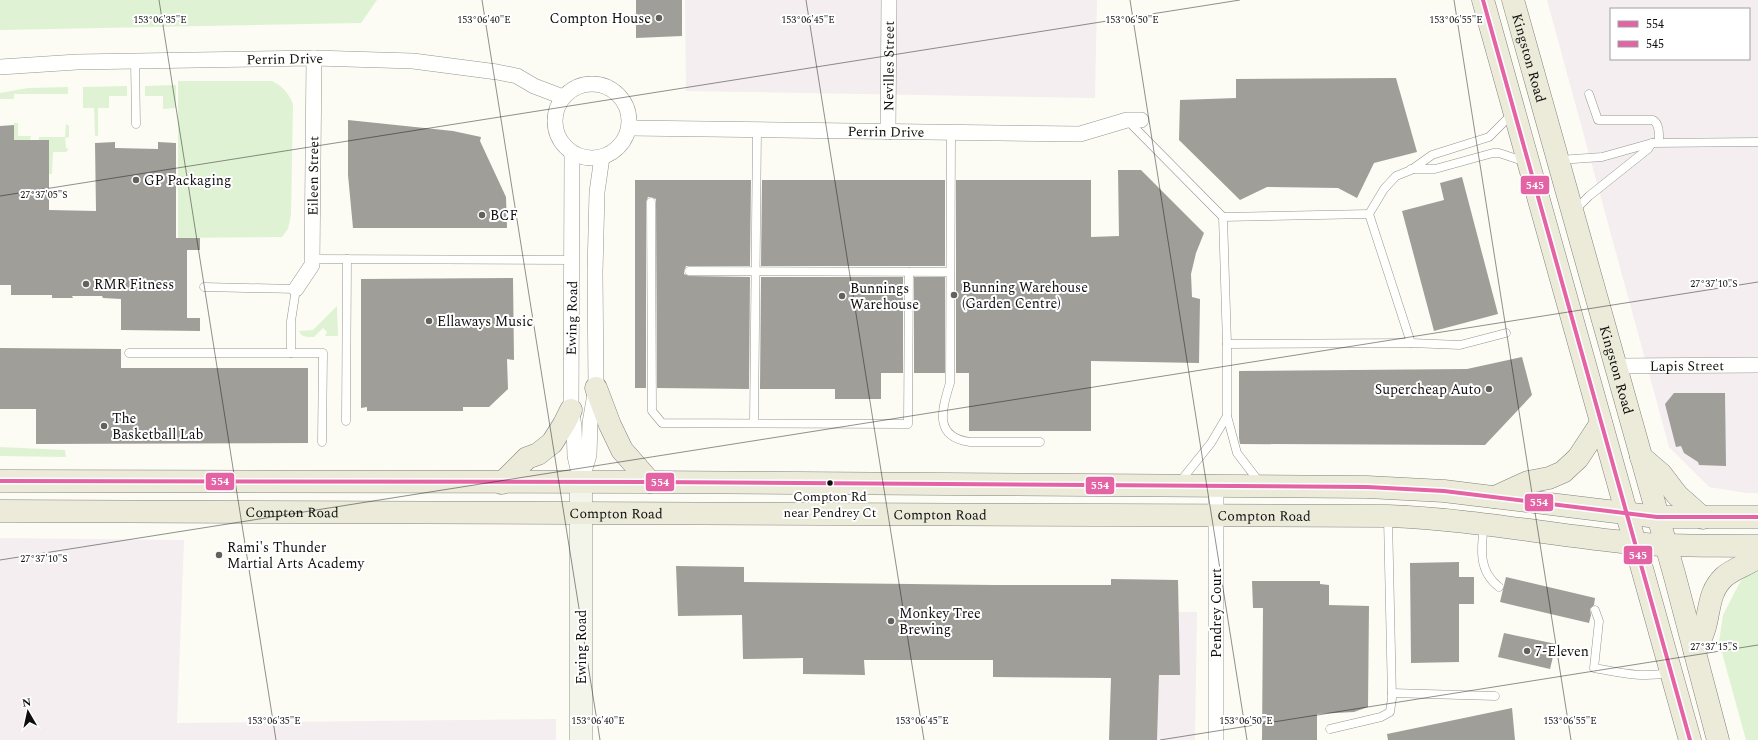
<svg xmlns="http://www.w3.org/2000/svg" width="1758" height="740" font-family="Spectral,serif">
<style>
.industrial{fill:#f4eef0;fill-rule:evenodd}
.green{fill:#e0f2d4}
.building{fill:#9f9e99}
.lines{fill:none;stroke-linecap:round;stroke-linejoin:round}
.service-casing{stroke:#959592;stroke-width:9}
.minor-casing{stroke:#959592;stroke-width:16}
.secondary-casing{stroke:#8c8c88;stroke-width:23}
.primary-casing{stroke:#82827f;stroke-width:23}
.service{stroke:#fffffd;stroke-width:8}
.minor{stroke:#fffffd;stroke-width:15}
.secondary{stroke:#f4f5ea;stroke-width:22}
.primary{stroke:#ecebda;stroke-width:22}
.bus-1-casing{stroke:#fff;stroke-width:7}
.bus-2-casing{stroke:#fff;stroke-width:7}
.bus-1{stroke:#e463a4;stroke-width:4}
.bus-2{stroke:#e463a4;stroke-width:4}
.ticks{fill:none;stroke:#0e0e0e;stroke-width:1;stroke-opacity:0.45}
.poi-dot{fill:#61615e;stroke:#fff;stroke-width:1.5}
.bus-dot{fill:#0e0e0e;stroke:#fff;stroke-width:1.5}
.labels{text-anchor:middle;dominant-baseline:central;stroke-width:4;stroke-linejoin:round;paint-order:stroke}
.bus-label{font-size:13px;fill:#0e0e0e;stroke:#fff}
.poi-label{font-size:14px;fill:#0e0e0e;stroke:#fff;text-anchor:start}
.street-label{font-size:14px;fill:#0e0e0e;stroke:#fff}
.ticks-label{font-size:10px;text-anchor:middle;fill:#0e0e0e;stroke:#fff;stroke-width:4;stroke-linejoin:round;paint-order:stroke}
.line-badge{stroke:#fff;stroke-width:1.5}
.badge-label{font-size:11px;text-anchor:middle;font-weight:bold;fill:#fff}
</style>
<rect width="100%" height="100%" fill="#fcfcf4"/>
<g class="industrial">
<path d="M685,0H1097L1095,98L686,91Z"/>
<path d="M1547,0H1758V493H1746L1709,487L1669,447ZM1611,9H1749V59H1611Z"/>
<path d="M0,538L184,540L177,723L556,719V740H0Z"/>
<path d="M1197,612L1195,740H1117V613Z"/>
</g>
<g class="green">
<path d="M0,0H377L361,23L0,30Z"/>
<path d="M178,81H272C284,87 288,93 293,104L291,215L288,229L282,237L178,238Z"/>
<path d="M176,85V108L163,109V96H145V86Z"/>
<path d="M127,86V96H109V108H98V136H95L94,108H83V87Z"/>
<path d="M68,87V94H14V99H0V93L28,88Z"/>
<path d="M14,123H18V136H31L30,140H14Z"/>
<path d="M66,124L69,126V137L65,138L66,148L69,149L66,152H53L52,174H49V140H39V137H65Z"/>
<path d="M337,306L338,336H325L327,332L323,328L314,337C308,337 302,338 299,331L313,330Z"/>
<path d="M0,447L65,450L66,457L0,456Z"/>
<path d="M1758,568V740H1746L1719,642L1723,615L1740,582L1751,571Z"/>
</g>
<g class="building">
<path d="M636,0H682V36L636,38Z"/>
<path d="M1396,78L1417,152L1374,163L1357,198L1338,188L1267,187L1240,200L1179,140L1180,100L1236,98V79Z"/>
<path d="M348,120L453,131L481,137L480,141L506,197L507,228H353L348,175Z"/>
<path d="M14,125V140H49V210L96,211L95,143L115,142V148L158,149V142L176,143V238H200V250H187V318H200V331L121,330V299L103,298L102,296H72L73,298H52V295H11V285H0V126Z"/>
<path d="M1118,170H1141L1204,233L1196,253L1191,274L1192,297L1200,299L1199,363L1091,361V431H969V373H956V180H1091V237L1119,236Z"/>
<path d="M1462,177L1498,314L1434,331L1402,211L1444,200L1440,183Z"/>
<path d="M635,180H751L750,266H686L684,271V274L689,276L750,277L749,389L657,388L656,202V199L651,197H648L646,202V388H635Z"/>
<path d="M762,180H945V266H761Z"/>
<path d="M761,277H903V373H881V399H835V389H760Z"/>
<rect x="914" y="277" width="31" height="96"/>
<path d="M513,278L514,360L507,359L508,389L489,407H463V411H367V407L361,408V279Z"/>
<path d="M0,348L121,349V368H308V443L36,444V409H0Z"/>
<path d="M1522,357L1532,395L1485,445L1240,444L1239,438V371L1467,369Z"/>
<path d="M1674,393H1725L1726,466L1699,465L1698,462L1684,453L1681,446L1676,447L1665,404Z"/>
<path d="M1459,562V577H1474V604H1459V662L1411,663L1410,563Z"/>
<path d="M676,566L744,567V582L994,585H1111V579L1178,580L1180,675H1159L1157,740H1109L1111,678L993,677V660H864L865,675L803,674V658L743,659L742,615L678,616Z"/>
<path d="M1506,577L1595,598L1594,605L1590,609L1591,615L1589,623L1500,602Z"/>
<path d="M1252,581H1320V584L1329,585V605L1369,606L1368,707L1354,712L1317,714V740H1262L1263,608H1253Z"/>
<path d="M1504,633L1556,644L1550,669L1498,657Z"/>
<path d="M1512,708L1515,740H1388L1387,734Z"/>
</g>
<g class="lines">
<g class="service-casing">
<g id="service">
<path d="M135,61L136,124"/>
<path d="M1589,94L1598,120H1653C1660,124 1659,135 1659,142"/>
<path d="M1127,120L1223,217"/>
<path d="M951,133L950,383C942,409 933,437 970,442H1040"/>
<path d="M1559,160L1602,157L1652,143L1758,142"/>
<path d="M1411,169H1435L1493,153H1499L1526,162"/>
<path d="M651,202L652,411L662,423L908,424L909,272"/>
<path d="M1575,210L1589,196L1648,149L1652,143"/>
<path d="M312,259L573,260"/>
<path d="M689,271L950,272"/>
<path d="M204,287L296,289L291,321V353"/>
<path d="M1411,343L1369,214L1384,189L1396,176L1411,170L1432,155L1489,137L1512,114"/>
<path d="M1227,344L1411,343L1460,345L1506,333"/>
<path d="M129,353H323L322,442"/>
<path d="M346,421L347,259"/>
<path d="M754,423L757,130"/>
<path d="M1179,483L1211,443L1227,416"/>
<path d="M1260,483L1237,453L1227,416V344L1223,217L1369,214"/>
<path d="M1484,525C1481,548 1478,571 1499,587"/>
<path d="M1595,610L1599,621L1594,668C1623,673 1640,678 1669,673"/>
<path d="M1392,693L1495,696"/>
<path d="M1330,729L1381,717L1390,712L1392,698L1388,518"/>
</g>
</g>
<g class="minor-casing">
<g id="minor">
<path id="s1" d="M0,67L77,62L314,58L413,61L497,72L517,76L534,86L563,97"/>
<circle cx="592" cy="121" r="37"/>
<path id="s2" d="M629,128L1080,134L1127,120H1141"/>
<path id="s3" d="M888,132L889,0"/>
<path d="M572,153L571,410L574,426L575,456L581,482"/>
<path id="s4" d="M296,289L312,265L314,58"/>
<path id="s5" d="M1616,366L1758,365"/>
<path d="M581,482L589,455L590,423L596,388L595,272L597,192L602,157"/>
<path d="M1216,485V740"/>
</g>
</g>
<g class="secondary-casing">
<path id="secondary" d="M581,740V482"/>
</g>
<g class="primary-casing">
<g id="primary">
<path d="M1483,0L1690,740"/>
<path id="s6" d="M1513,0L1675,577L1718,740"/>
<path d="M596,388L610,425L622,450L650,482"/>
<path d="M1641,457L1661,474L1677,495L1703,518"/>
<path d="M0,481L650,482L1367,487L1444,491L1657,517H1758"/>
<path d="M502,483L527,458L538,454L552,443L564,424L571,410"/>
<path d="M1495,497L1528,482L1549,478L1563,472L1578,458L1601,423"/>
<path id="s7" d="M0,511L1388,516C1470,519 1551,535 1633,543C1674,547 1717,545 1758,546"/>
<path d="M1695,652C1699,643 1704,633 1706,623C1710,606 1710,590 1724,577C1734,568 1748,565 1758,557"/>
</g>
</g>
<use href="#service" class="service"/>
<use href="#minor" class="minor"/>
<use href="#secondary" class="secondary"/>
<use href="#primary" class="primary"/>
<g class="bus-1-casing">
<path id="bus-1" d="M0,481L650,482L1367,487L1444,491L1657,517H1758"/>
</g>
<g class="bus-2-casing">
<path id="bus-2" d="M1483,0L1690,740"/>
</g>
<use href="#bus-1" class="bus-1"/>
<use href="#bus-2" class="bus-2"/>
</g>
<path class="ticks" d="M159,0L276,740M482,0L600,740M806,0L924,740M1130,0L1247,740M1454,0L1571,740M0,196L1240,0M0,560L1758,282M1160,740L1758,645"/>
<g class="poi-dot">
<circle cx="659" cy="18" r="4"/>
<circle cx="136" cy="180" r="4"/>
<circle cx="482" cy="215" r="4"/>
<circle cx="86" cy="284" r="4"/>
<circle cx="954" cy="295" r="4"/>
<circle cx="842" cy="296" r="4"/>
<circle cx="429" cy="321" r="4"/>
<circle cx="1489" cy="389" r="4"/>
<circle cx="104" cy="426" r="4"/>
<circle cx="219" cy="555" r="4"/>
<circle cx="891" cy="621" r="4"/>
<circle cx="1527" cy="651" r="4"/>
</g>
<circle class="bus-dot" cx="830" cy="483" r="3.5"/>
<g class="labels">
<g class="bus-label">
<text x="830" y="497">Compton Rd<tspan x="830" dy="16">near Pendrey Ct</tspan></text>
</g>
<g class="poi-label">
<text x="651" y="18" text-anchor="end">Compton House</text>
<text x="144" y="180">GP Packaging</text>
<text x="490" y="215">BCF</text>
<text x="94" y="284">RMR Fitness</text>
<text x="962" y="287">Bunning Warehouse<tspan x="962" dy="16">(Garden Centre)</tspan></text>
<text x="850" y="288">Bunnings<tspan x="850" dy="16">Warehouse</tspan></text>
<text x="437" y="321">Ellaways Music</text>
<text x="1481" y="389" text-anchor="end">Supercheap Auto</text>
<text x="112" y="418">The<tspan x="112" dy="16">Basketball Lab</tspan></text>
<text x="227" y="547">Rami's Thunder<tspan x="227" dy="16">Martial Arts Academy</tspan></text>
<text x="899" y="613">Monkey Tree<tspan x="899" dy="16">Brewing</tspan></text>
<text x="1535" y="651">7-Eleven</text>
</g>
<g class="street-label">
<text stroke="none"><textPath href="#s6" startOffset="60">Kingston Road</textPath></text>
<text stroke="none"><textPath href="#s1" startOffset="285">Perrin Drive</textPath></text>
<text stroke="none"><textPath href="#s3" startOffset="66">Nevilles Street</textPath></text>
<text stroke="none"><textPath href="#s2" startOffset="257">Perrin Drive</textPath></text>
<text stroke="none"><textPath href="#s4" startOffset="118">Eileen Street</textPath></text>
<text transform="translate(572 318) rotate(-89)">Ewing Road</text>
<text stroke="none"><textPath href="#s5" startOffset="71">Lapis Street</textPath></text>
<text stroke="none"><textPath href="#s6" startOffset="384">Kingston Road</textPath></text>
<text stroke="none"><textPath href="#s7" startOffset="292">Compton Road</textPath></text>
<text stroke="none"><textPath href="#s7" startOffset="616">Compton Road</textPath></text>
<text stroke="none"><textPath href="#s7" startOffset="940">Compton Road</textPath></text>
<text stroke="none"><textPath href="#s7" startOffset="1264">Compton Road</textPath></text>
<text transform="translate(1216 613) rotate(-90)">Pendrey Court</text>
<text transform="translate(581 647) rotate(-90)">Ewing Road</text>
</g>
</g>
<g class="ticks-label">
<text x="160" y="23">153°06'35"E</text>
<text x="484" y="23">153°06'40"E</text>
<text x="808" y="23">153°06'45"E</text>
<text x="1132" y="23">153°06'50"E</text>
<text x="1456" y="23">153°06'55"E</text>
<text x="44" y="198">27°37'05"S</text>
<text x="1714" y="287">27°37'10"S</text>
<text x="44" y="562">27°37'10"S</text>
<text x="1714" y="650">27°37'15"S</text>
<text x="274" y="724">153°06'35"E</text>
<text x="598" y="724">153°06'40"E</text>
<text x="922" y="724">153°06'45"E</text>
<text x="1246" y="724">153°06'50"E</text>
<text x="1570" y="724">153°06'55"E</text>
</g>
<g class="line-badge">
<rect x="1520" y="175" width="30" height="20" rx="4" fill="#e463a4"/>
<rect x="205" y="472" width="30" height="19" rx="4" fill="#e463a4"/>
<rect x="645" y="472" width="30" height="20" rx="4" fill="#e463a4"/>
<rect x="1085" y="476" width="30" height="19" rx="4" fill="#e463a4"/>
<rect x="1524" y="493" width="30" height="19" rx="4" fill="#e463a4"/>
<rect x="1623" y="545" width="30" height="20" rx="4" fill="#e463a4"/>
</g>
<g class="badge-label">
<text x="1535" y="189">545</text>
<text x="220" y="485">554</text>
<text x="660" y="486">554</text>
<text x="1100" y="489">554</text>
<text x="1539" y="506">554</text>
<text x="1638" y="559">545</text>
</g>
<rect x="1610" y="8" width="140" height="52" fill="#ffffff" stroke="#9f9f9f"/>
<rect x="1618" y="21" width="20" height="6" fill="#e463a4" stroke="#9f9f9f"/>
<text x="1646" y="28" font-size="12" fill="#0e0e0e">554</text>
<rect x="1618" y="41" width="20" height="6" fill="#e463a4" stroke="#9f9f9f"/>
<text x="1646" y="48" font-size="12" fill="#0e0e0e">545</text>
<g transform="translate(28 712) rotate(351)" stroke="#ffffff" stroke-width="3" paint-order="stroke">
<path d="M0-3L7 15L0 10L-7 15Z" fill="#0e0e0e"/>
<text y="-6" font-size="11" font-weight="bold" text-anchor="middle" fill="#0e0e0e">N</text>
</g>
</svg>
